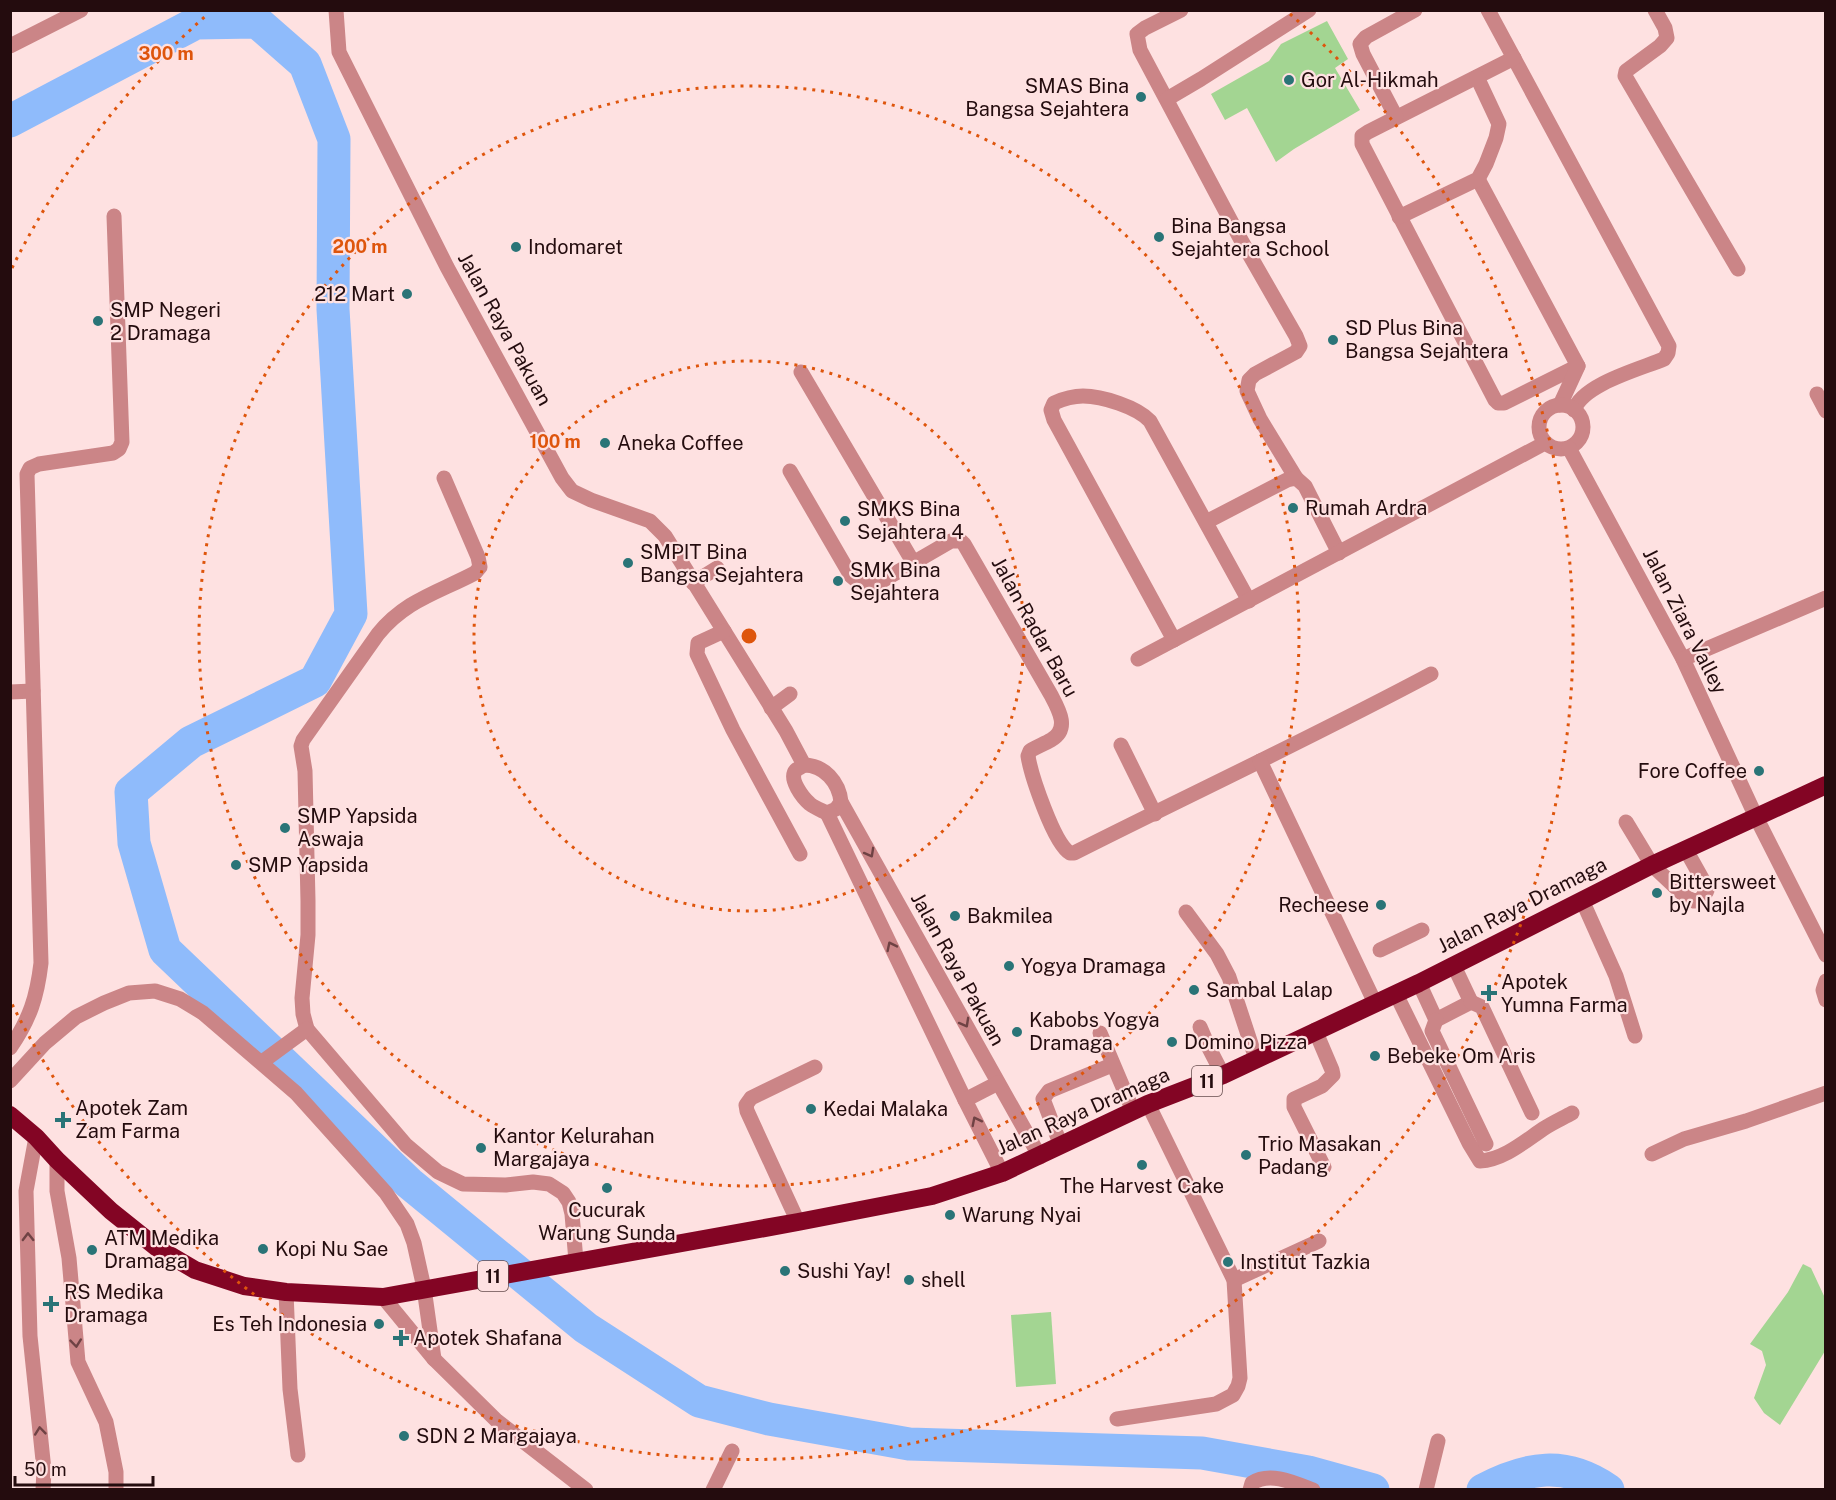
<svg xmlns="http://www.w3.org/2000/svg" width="1836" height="1500" font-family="'Public Sans',sans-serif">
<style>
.green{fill:#a3d592}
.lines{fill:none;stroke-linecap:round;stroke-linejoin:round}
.river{stroke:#8fbbfb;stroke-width:33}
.minor{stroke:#cb8587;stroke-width:15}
.highway{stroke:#830524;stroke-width:18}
.oneway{stroke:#6f4244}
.ring{fill:none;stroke:#de550c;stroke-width:3;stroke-dasharray:3 6}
.poi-dot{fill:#2a7477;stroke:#fee1e1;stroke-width:2}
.labels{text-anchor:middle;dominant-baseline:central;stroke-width:4.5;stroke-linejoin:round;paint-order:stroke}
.shield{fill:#fee1e1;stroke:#654c4d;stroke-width:1.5}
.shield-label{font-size:18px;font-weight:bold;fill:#240c0e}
.poi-label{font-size:20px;fill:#240c0e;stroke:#fee1e1;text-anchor:start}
.street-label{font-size:20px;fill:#240c0e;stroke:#fee1e1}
.centre{fill:#de550c;stroke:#fee1e1;stroke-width:3}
.ring-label{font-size:18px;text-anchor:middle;font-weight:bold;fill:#de550c;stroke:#fee1e1;stroke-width:4.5;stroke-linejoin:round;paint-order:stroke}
</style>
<rect width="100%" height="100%" fill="#fee1e1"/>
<g class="green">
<path d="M1327,21L1348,59L1335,68L1360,110L1294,149L1276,162L1247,108L1225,120L1211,94L1269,61L1281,44Z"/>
<path d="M1803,1264L1811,1268L1825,1298V1351L1780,1425L1764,1413L1754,1398L1766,1365L1762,1351L1750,1344L1788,1292Z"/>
<path d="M1051,1312L1056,1384L1016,1387L1011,1315Z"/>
</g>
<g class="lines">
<g class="river">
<path d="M10,121L196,23L257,22L305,64L334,139L333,309L351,614L315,681L191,742L131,792L134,843L165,950L409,1183L586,1328L699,1401L769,1419L909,1444L1202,1453L1308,1472L1373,1490"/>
<path d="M1483,1490C1527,1467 1565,1460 1608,1490"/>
</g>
<g class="minor">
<path d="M336,10L339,52L447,267L562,478L572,491L591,500L650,521L665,536L786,731L804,765"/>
<path d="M1181,10L1145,28L1137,34L1140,50L1241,240L1296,336L1300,346L1296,352L1255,374L1249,380L1247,391L1260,419L1296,478"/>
<path d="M1488,10L1669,346L1668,353L1664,359C1640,369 1583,384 1574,410"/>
<path d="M1655,10L1665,28L1667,38L1660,46L1626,71L1625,76L1738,269"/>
<path d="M10,46L81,10"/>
<path d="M1514,58L1368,132L1362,136V144L1495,400L1498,403H1504L1578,366"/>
<path d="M1167,99L1201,79L1309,10"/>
<path d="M1396,117L1363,54L1360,44L1366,37L1415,10"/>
<path d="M1478,179L1578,366L1560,405"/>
<path d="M1399,217L1478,179L1486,164L1496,138L1499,124L1477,77"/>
<path d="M801,372L913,562"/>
<path d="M1817,394L1826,411"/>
<circle cx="1561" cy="427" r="22"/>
<path d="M1569,448L1683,659L1756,817L1826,955"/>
<path d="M790,471L851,576L862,585H875L951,541H961L964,544L1051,695C1059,710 1070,729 1051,740C1044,744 1036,747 1030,751L1028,756C1031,775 1054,844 1070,853H1074C1193,793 1313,737 1431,674"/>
<path d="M444,478L478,557L480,567L475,573C437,593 406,600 378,634L303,740L301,746L305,771L308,901V935L302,998L303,1014L307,1029L406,1145L438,1172L463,1184L506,1185L533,1182L549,1184L563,1193L569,1202L572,1214L576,1261"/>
<path d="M1206,522L1287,480L1296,478L1305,486L1339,553"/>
<path d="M693,583L717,568"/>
<path d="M724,631L698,643L697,654L733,730L800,854"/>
<path d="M1174,640L1054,420L1051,410L1054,403C1063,399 1073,396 1083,396C1102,396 1137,407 1150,421L1249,601"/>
<path d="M1138,659L1545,443"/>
<path d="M1683,659L1826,598"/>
<path d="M10,692L33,691"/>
<path d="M771,708L790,694"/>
<path d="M1121,745L1155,814"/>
<path d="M1260,761L1375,1003"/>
<path d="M804,765C824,765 839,782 841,802L836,809L827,813C821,810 815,808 810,804C803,798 788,779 796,770C797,769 803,766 804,765Z"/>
<path d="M841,802L1040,1157"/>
<path d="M827,813L965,1100L1002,1173"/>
<path d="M1626,822L1652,865L1687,898L1694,901L1700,900L1707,891L1705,884L1686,850"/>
<path d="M1582,900L1616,976L1635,1036"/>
<path d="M1186,912L1217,954L1229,977L1256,1059"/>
<path d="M1380,950L1422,930"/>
<path d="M1826,981L1823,990L1826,1000"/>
<path d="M1419,983L1436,1020L1471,1002L1454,966"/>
<path d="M1396,994L1469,1143L1480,1161C1503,1160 1524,1142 1543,1129C1552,1123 1563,1118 1572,1113"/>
<path d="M1471,1002L1482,1007L1532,1113"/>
<path d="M1436,1020L1432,1031L1486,1144"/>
<path d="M1200,1027L1209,1048L1223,1075"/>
<path d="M1315,1030L1332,1070L1333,1075L1322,1086L1294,1099V1107L1324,1167"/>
<path d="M1100,1033L1133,1111"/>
<path d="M10,1048C30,1019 37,997 41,963L27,474L30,468L39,464L113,453L119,449L122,442L114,216"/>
<path d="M262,1062L307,1029"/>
<path d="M10,1081L45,1043L76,1017L104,1003L129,993L155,991L180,999L203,1013L296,1093L386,1193L407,1224L414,1243L424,1288L434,1359"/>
<path d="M965,1100L998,1083"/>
<path d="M36,1137L26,1191L30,1336L44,1470L43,1490"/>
<path d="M1061,1146L1043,1099L1049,1091L1112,1065"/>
<path d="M1652,1154L1684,1139L1746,1121L1826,1093"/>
<path d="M57,1160V1191L69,1258L78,1362L106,1422L116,1472V1490"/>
<path d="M798,1222L747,1111L746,1105L751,1098L815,1067"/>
<path d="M1234,1280L1319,1241"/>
<path d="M286,1292L290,1389L298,1455"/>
<path d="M383,1297L434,1359L497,1421L586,1490"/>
<path d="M1117,1419L1216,1404L1233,1395L1238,1386L1240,1378L1234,1280L1148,1104"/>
<path d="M713,1490L732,1451"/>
<path d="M1250,1490L1252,1483C1270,1471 1295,1483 1313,1490"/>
<path d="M1426,1490L1438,1441"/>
</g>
<path class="highway" d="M10,1115L36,1137L57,1160L111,1211L156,1247L195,1270L244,1286L286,1292L383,1297L798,1222L932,1196L1002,1173L1148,1104L1223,1075L1419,983L1652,865L1826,785"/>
</g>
<defs><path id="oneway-chevron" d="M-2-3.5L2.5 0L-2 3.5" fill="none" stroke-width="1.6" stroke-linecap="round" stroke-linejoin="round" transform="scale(1.5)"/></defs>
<g class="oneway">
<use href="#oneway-chevron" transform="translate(870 853) rotate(61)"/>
<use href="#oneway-chevron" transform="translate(891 946) rotate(-116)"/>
<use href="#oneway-chevron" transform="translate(965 1023) rotate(61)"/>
<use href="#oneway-chevron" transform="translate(976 1121) rotate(-117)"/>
<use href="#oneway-chevron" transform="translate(28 1237) rotate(-91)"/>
<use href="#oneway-chevron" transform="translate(76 1343) rotate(84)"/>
<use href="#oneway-chevron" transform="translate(40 1431) rotate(-96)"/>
</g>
<g class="ring">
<circle cx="749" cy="636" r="275"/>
<circle cx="749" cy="636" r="550"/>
<path d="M12 268A824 824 0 0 1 208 14M1290 14A824 824 0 1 1 12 1004"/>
</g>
<g class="poi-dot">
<circle cx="1289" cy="80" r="6"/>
<circle cx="1141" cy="97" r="6"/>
<circle cx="1159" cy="237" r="6"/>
<circle cx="516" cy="247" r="6"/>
<circle cx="407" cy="294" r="6"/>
<circle cx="98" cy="321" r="6"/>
<circle cx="1333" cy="340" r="6"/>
<circle cx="605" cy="443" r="6"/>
<circle cx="1293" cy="508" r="6"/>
<circle cx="845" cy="521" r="6"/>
<circle cx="628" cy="563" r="6"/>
<circle cx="838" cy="581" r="6"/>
<circle cx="1759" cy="771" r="6"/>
<circle cx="285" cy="828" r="6"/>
<circle cx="236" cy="865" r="6"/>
<circle cx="1657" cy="893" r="6"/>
<circle cx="1381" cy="905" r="6"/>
<circle cx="955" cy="916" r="6"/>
<circle cx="1009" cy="966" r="6"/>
<circle cx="1194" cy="990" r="6"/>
<path d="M1486 984h6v6h6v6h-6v6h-6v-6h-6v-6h6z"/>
<circle cx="1017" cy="1032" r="6"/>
<circle cx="1172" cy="1042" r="6"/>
<circle cx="1375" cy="1056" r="6"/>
<circle cx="811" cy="1109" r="6"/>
<path d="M60 1111h6v6h6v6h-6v6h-6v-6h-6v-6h6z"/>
<circle cx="481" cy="1148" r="6"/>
<circle cx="1246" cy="1155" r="6"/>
<circle cx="1142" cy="1165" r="6"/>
<circle cx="607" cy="1188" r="6"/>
<circle cx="950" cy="1215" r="6"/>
<circle cx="263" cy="1249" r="6"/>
<circle cx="92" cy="1250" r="6"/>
<circle cx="1228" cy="1262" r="6"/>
<circle cx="785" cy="1271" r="6"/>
<circle cx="909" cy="1280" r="6"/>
<path d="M48 1295h6v6h6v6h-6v6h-6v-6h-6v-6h6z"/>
<circle cx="379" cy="1324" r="6"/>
<path d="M398 1329h6v6h6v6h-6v6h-6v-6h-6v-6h6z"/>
<circle cx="404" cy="1436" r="6"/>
</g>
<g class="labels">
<g class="shield">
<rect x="1192" y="1066" width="30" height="30" rx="4.5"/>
<rect x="478" y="1261" width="30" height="30" rx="4.5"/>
</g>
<g class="shield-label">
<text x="1207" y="1081">11</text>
<text x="493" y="1276">11</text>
</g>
<g class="poi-label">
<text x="1301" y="80">Gor Al-Hikmah</text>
<text x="1129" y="86" text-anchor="end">SMAS Bina<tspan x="1129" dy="23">Bangsa Sejahtera</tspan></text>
<text x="1171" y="226">Bina Bangsa<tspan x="1171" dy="23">Sejahtera School</tspan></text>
<text x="528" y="247">Indomaret</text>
<text x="395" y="294" text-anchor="end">212 Mart</text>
<text x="110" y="310">SMP Negeri<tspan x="110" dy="23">2 Dramaga</tspan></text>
<text x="1345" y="328">SD Plus Bina<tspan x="1345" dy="23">Bangsa Sejahtera</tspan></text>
<text x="617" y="443">Aneka Coffee</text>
<text x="1305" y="508">Rumah Ardra</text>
<text x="857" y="509">SMKS Bina<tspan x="857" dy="23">Sejahtera 4</tspan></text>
<text x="640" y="552">SMPIT Bina<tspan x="640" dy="23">Bangsa Sejahtera</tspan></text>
<text x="850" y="570">SMK Bina<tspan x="850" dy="23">Sejahtera</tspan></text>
<text x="1747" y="771" text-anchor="end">Fore Coffee</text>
<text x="297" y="816">SMP Yapsida<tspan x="297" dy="23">Aswaja</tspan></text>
<text x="248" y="865">SMP Yapsida</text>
<text x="1669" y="882">Bittersweet<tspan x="1669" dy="23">by Najla</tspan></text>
<text x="1369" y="905" text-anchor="end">Recheese</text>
<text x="967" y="916">Bakmilea</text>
<text x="1021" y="966">Yogya Dramaga</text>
<text x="1501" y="982">Apotek<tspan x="1501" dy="23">Yumna Farma</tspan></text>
<text x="1206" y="990">Sambal Lalap</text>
<text x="1029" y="1020">Kabobs Yogya<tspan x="1029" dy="23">Dramaga</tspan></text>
<text x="1184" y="1042">Domino Pizza</text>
<text x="1387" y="1056">Bebeke Om Aris</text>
<text x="75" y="1108">Apotek Zam<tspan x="75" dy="23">Zam Farma</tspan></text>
<text x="823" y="1109">Kedai Malaka</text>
<text x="493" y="1136">Kantor Kelurahan<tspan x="493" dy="23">Margajaya</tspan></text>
<text x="1258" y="1144">Trio Masakan<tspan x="1258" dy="23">Padang</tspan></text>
<text x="1142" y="1186" text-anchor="middle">The Harvest Cake</text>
<text x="607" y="1210" text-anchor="middle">Cucurak<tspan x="607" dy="23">Warung Sunda</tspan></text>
<text x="962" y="1215">Warung Nyai</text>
<text x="104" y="1238">ATM Medika<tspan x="104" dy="23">Dramaga</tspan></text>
<text x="275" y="1249">Kopi Nu Sae</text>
<text x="1240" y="1262">Institut Tazkia</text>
<text x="797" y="1271">Sushi Yay!</text>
<text x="921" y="1280">shell</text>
<text x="64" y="1292">RS Medika<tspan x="64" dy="23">Dramaga</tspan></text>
<text x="367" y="1324" text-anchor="end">Es Teh Indonesia</text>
<text x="413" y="1338">Apotek Shafana</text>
<text x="416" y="1436">SDN 2 Margajaya</text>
</g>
<g class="street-label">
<text transform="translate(505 329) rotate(61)">Jalan Raya Pakuan</text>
<text transform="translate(1685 621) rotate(63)">Jalan Ziara Valley</text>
<text transform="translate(1035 627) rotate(61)">Jalan Radar Baru</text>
<text transform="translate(1522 905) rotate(-27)">Jalan Raya Dramaga</text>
<text transform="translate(958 969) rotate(61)">Jalan Raya Pakuan</text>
<text transform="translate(1083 1111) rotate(-24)">Jalan Raya Dramaga</text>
</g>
</g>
<circle cx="749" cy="636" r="9" class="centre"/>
<g class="ring-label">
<text x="166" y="60">300 m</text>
<text x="360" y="253">200 m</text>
<text x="555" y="448">100 m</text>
</g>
<rect width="1836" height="1500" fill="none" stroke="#240c0e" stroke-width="24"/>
<path d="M15 1476v9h138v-9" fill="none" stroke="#240c0e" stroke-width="3"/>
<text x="24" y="1476" font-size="18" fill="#240c0e" stroke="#fee1e1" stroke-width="4.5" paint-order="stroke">50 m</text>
</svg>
